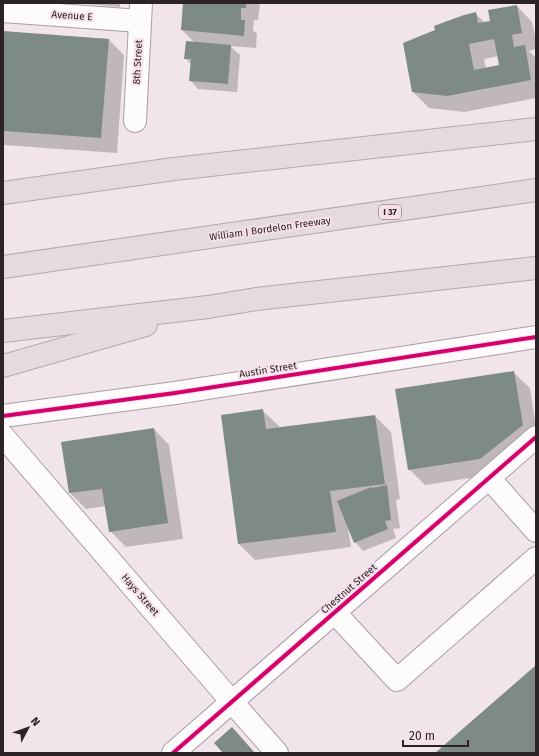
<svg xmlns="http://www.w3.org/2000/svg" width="539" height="756" font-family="'Fira Sans',sans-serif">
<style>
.shadow{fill:#0003;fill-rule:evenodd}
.building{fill:#7e8a88;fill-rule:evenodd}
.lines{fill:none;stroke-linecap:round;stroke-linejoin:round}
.minor-casing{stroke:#a89fa4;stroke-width:24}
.highway-casing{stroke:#b6a7ae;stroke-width:24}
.minor{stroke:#fdfbfc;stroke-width:22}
.highway{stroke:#e4dadf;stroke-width:22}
.cycleway-casing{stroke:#f6e0ea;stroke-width:6}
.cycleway{stroke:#d6006c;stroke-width:4}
.labels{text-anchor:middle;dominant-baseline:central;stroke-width:4;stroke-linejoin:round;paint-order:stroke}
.shield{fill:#f6e0ea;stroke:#685c62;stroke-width:1}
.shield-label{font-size:9px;font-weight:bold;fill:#2b2327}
.street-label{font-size:10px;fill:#2b2327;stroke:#f6e0ea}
</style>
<rect width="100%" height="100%" fill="#f1e5eb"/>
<g class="shadow">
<path d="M75,3H120V7Z"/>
<path d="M184,3H258L260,5L258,20H254L253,30L257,34L256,48L230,46L240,55L237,92L198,89L190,80L191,64L185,58L195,43L182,30Z"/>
<path d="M517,6L532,22L536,40V49L529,51L536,58V98L464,112L429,108L413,92L475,13L485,23L492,21ZM499,56L500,66L486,69L484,59Z"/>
<path d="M3,32L108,39L124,55L117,153L3,145Z"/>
<path d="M514,373L530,388L536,428L496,474L425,485L409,469Z"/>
<path d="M263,411L279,426V429L375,416L391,432L400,499L396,500L400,528L393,529L396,538L363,551L355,542L348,529L351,547L255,560L239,544L222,416Z"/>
<path d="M154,429L169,445L183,539L126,547L110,531L106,506L86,509L70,493L62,443Z"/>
</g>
<g class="building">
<path d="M183,3H246V8H241V20H245L244,36L181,30Z"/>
<path d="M517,5L522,33L512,35L514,47L525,45L531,80L447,96L412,92L403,43L435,30L434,26L464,15L476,12L478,23L490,21L488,10ZM494,39L499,65L474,70L469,44Z"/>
<path d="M3,31L109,39L101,138L3,131Z"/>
<path d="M186,41L231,45L228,84L189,81L191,59H184Z"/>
<path d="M514,371L523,425L480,459L408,470L395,389Z"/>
<path d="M263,409L266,429L375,415L385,484L330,491L336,532L238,544L221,415Z"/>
<path d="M154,428L168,523L109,532L102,489L69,493L61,442Z"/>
<path d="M387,485L391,520L385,521L388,529L354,543L337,501L371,487L372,488Z"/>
<path d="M536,665V753H435Z"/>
<path d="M232,727L255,753H223L214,743Z"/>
</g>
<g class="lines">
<g class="minor-casing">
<g id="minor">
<path d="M3,11L140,21"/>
<path d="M135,121L141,3"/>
<path d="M3,416L175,393L536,337"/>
<path d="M3,436L232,702L277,753"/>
<path d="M489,478L536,531"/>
<path d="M335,613L397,680L536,558"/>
<path d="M173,753L536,437"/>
</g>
</g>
<g class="highway-casing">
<g id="highway">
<path d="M3,193L174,169L536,129"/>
<path d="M3,267L536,190"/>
<path d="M3,331L208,307L256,299L536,268"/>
<path d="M3,366L146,325"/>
</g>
</g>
<use href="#minor" class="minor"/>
<use href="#highway" class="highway"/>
<g class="cycleway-casing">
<g id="cycleway">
<path d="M3,416L175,393L536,337"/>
<path d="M173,753L536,437"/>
</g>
</g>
<use href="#cycleway" class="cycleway"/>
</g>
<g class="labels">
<rect class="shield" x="379" y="205" width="22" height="14" rx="3"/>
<g class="shield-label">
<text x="390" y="212">I 37</text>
</g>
<g class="street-label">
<text transform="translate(72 16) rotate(4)">Avenue E</text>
<text transform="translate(138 62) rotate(-87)">8th Street</text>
<text transform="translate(270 229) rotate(-8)">William J Bordelon Freeway</text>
<text transform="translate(268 370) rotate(-9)">Austin Street</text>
<text transform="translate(349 589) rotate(-41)">Chestnut Street</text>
<text transform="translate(140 595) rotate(49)">Hays Street</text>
</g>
</g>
<rect width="539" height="756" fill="none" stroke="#2b2327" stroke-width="8"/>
<g transform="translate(28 728) rotate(49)" stroke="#f6e0ea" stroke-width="3" paint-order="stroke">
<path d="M0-3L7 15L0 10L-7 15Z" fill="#2b2327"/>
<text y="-6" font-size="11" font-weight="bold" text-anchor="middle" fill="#2b2327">N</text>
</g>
<path d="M403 740v6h65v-6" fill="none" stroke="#2b2327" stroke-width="2"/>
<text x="409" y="740" font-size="12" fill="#2b2327" stroke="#f6e0ea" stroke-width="3" paint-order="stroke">20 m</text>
</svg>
